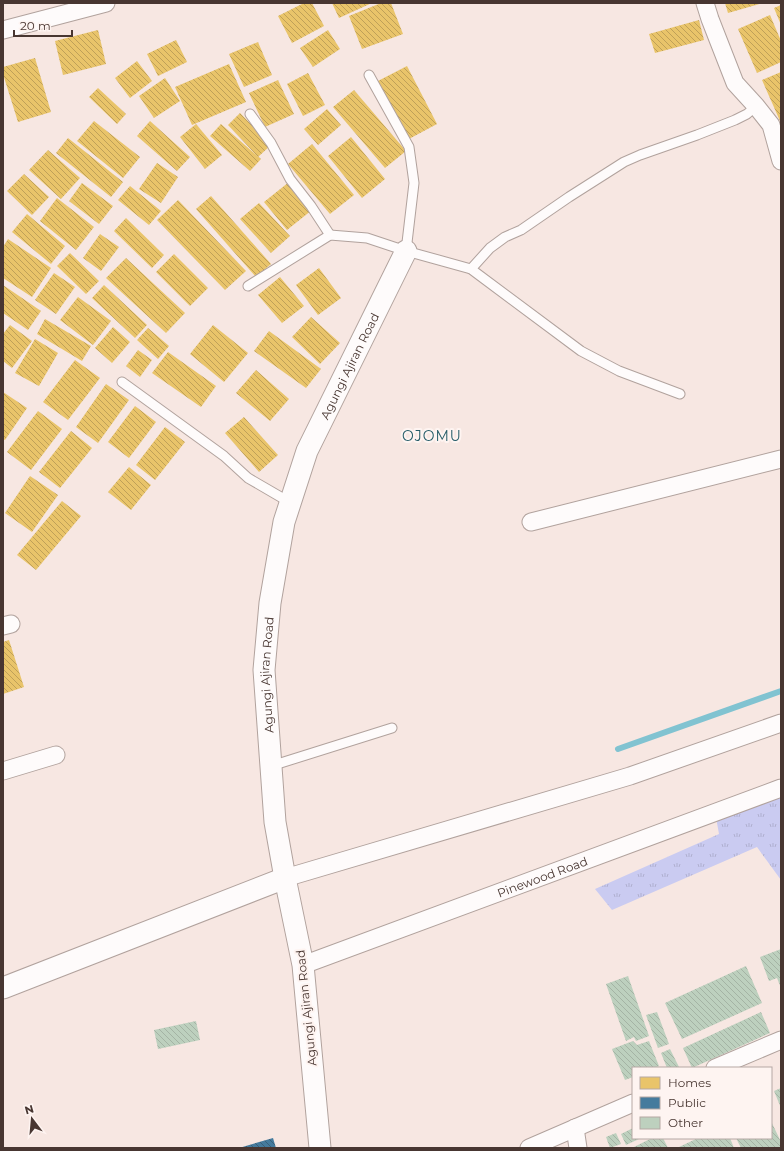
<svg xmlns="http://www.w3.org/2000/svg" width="784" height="1151" font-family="Montserrat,sans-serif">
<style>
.grass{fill:url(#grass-tufts)}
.homes{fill:url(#homes-back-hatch)}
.public{fill:url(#public-back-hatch)}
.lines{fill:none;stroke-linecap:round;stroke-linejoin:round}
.stream{stroke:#81c3d1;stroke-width:6}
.building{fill:url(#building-back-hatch)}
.service-casing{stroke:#b1a29d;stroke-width:11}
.minor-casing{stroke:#b1a29d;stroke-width:19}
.tertiary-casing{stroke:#b1a29d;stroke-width:23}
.service{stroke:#fefbfb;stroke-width:9}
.minor{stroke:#fefbfb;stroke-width:17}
.tertiary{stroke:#fefbfb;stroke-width:21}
.labels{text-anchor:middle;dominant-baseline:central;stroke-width:4;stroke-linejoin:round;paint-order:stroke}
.street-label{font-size:12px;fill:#483631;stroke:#fef4f1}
.quarter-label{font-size:14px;letter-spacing:1px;fill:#255c68;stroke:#fef4f1}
</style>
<defs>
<pattern id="grass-tufts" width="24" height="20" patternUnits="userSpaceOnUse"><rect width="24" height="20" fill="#cacbf1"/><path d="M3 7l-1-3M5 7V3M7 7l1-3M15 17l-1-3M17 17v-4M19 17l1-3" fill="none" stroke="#afafcf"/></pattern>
<pattern id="homes-back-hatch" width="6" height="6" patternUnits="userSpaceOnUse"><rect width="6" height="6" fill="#e9c46a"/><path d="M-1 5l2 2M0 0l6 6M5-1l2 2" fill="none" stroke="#bfa058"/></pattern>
<pattern id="public-back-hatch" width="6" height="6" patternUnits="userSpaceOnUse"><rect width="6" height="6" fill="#457b9d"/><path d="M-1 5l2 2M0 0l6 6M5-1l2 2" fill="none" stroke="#39607a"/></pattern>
<pattern id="building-back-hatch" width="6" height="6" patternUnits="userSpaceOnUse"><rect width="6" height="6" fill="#bdd0be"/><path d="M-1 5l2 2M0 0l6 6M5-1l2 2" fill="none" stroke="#a4b3a4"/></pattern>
</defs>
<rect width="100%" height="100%" fill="#f7e7e2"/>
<path class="grass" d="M781,796V880L757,847L612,910L595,889L719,834L715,812Z"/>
<g class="homes">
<path d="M304,3H312L324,26L292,43L278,16Z"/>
<path d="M332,3H372L339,18Z"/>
<path d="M381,3H391L403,34L362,49L349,16Z"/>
<path d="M725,3H763L728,13Z"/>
<path d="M781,5V25L774,8Z"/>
<path d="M770,15L781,41V62L757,73L738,29Z"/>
<path d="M699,20L704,40L655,53L649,34Z"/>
<path d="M98,30L106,64L63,75L55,41Z"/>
<path d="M328,30L340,49L313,67L300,48Z"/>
<path d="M176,40L187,62L158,76L147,54Z"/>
<path d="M258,42L272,75L244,87L229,54Z"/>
<path d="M35,58L51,112L18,122L3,74V67Z"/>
<path d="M137,61L152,81L130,98L115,78Z"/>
<path d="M229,64L246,102L192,125L175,87Z"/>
<path d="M407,66L437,124L407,140L376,82Z"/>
<path d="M781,72V121H780L762,80Z"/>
<path d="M308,73L325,105L303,116L287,84Z"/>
<path d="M165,78L180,101L154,118L139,96Z"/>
<path d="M278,80L294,114L265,127L249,93Z"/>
<path d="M98,88L126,114L117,124L89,97Z"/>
<path d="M354,90L406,151L385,168L333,107Z"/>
<path d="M327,109L341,125L318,145L304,129Z"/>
<path d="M240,113L271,145L258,157L228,125Z"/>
<path d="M94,121L140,157L123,178L77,141Z"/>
<path d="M150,121L190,157L177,171L137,136Z"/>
<path d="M196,124L222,155L205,169L180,137Z"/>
<path d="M221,124L261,159L250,171L210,136Z"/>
<path d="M351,137L385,179L362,198L328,156Z"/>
<path d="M68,138L123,182L111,197L56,153Z"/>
<path d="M312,144L354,195L330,214L288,164Z"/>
<path d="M48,150L80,178L61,199L29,170Z"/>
<path d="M157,163L178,177L161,203L139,189Z"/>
<path d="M24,174L49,197L32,215L7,191Z"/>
<path d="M289,182L312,210L287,230L264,202Z"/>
<path d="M82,183L113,206L99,224L69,201Z"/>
<path d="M130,186L161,211L149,225L118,200Z"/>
<path d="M211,196L271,264L256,277L196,209Z"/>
<path d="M57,198L94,227L76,250L40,221Z"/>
<path d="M178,200L246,271L225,290L157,220Z"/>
<path d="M259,203L290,236L271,253L240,219Z"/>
<path d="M27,214L65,246L51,264L12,232Z"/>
<path d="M126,218L164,255L152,268L114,231Z"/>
<path d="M100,234L119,247L101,271L83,258Z"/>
<path d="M8,239L51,268L32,297L3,278V247Z"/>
<path d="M70,253L99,281L86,294L57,266Z"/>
<path d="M174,254L208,288L190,306L156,272Z"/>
<path d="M126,258L185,313L166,333L106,278Z"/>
<path d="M319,268L341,298L318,315L296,285Z"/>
<path d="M54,273L75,287L56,314L35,300Z"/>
<path d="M280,277L304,306L282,323L258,295Z"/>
<path d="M3,285L41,311L28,330L3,313Z"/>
<path d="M104,285L147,325L135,338L92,298Z"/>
<path d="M78,297L111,321L93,345L60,320Z"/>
<path d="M311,317L340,343L320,364L292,337Z"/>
<path d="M45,319L91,346L82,361L37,334Z"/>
<path d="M10,325L32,341L12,368L3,361V334Z"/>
<path d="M213,325L248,353L224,382L190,354Z"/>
<path d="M113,327L130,342L112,363L95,348Z"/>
<path d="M148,328L169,346L158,359L137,340Z"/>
<path d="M269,331L321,369L306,388L254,351Z"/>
<path d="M35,339L58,353L39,386L15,373Z"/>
<path d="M138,350L152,360L140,377L126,366Z"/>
<path d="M168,352L216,386L201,407L152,373Z"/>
<path d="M75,360L100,378L68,420L43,402Z"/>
<path d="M256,370L289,399L270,421L236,393Z"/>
<path d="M106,384L129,400L98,443L76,427Z"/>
<path d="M3,392L27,408L5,440L3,439Z"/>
<path d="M135,406L156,422L129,458L108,442Z"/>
<path d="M38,411L62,429L31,470L7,452Z"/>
<path d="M244,417L278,455L259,472L225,433Z"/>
<path d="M165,427L185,442L155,480L136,465Z"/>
<path d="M71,431L92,448L60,488L39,472Z"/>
<path d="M129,467L151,485L131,510L108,492Z"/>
<path d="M30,476L58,495L32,532L5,513Z"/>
<path d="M62,501L81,516L36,570L17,555Z"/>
<path d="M9,640L24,687L3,694V642Z"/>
</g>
<path class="public" d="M273,1138L276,1148H239Z"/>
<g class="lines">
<path class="stream" d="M618,749L781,691"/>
</g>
<g class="building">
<path d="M781,949V988L777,978L769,981L760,957Z"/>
<path d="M746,966L762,1003L682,1039L665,1003Z"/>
<path d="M628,976L649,1036L636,1041L634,1037L626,1041L606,984Z"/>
<path d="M657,1012L669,1044L658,1048L646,1015Z"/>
<path d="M761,1012L770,1033L692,1068L683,1048Z"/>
<path d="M196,1021L200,1040L158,1049L154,1030Z"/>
<path d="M633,1041L637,1045L649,1041L659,1066L655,1068H633V1077L625,1080L612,1049Z"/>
<path d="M670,1049L679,1067L677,1068H667L661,1053Z"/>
<path d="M781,1088V1108L774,1091Z"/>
<path d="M771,1121L781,1142V1148H741L736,1138H771Z"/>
<path d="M633,1128V1138L639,1139L626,1145L621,1134Z"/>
<path d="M616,1133L621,1144L610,1148L606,1137Z"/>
<path d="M652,1138H663L668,1148H632Z"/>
<path d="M698,1138H730L734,1148H680L679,1147Z"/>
</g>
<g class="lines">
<g class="service-casing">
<g id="service">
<path d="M369,75L409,147L414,183L406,251"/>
<path d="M250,114L271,143L290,179L311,206L330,235"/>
<path d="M471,269L490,248L505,237L521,230L569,197L624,162L640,155L697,135L735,120L747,114L756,106"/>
<path d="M248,286L330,235L367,238L406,251L471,269L581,351L619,371L680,394"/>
<path d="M122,382L224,456L248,478L291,503"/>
<path d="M271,766L392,728"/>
</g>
</g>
<g class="minor-casing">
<g id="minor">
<path d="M705,3L710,19L735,83L756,106L771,125L781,161"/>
<path d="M3,30L106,3"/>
<path d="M531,522L781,459"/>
<path d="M3,626L11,624"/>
<path d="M3,771L56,755"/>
<path d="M285,878L630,776L781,723"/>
<path id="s1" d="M303,965L781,788"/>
<path d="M715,1068L781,1040"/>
<path d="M575,1128L578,1148"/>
<path d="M529,1148L633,1103"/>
</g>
</g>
<g class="tertiary-casing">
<g id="tertiary">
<path d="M3,988L285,878"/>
<path id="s2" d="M320,1148L303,965L285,878L275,822L264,670L270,603L284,522L307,451L406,251"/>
</g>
</g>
<use href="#service" class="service"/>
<use href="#minor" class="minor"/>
<use href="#tertiary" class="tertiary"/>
</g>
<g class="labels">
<g class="street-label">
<text stroke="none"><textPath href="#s2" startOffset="801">Agungi Ajiran Road</textPath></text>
<text stroke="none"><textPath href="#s2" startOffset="477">Agungi Ajiran Road</textPath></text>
<text stroke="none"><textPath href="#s1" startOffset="255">Pinewood Road</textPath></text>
<text transform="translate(306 1008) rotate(-96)">Agungi Ajiran Road</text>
</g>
<g class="quarter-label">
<text x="432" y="436">OJOMU</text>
</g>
</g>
<rect width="784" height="1151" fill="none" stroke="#483631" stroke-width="8"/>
<rect x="632" y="1067" width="140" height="72" fill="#fef4f1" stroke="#b5a8a4"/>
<rect x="640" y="1077" width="20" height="12" fill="#e9c46a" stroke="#b5a8a4"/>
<text x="668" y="1087" font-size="12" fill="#483631">Homes</text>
<rect x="640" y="1097" width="20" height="12" fill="#457b9d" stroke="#b5a8a4"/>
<text x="668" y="1107" font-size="12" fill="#483631">Public</text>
<rect x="640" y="1117" width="20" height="12" fill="#bdd0be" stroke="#b5a8a4"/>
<text x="668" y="1127" font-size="12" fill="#483631">Other</text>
<g transform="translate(32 1119) rotate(344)" stroke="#fef4f1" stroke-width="3" paint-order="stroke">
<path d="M0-3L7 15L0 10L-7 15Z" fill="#483631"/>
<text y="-6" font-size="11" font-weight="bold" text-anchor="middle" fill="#483631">N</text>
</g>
<path d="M14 30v6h58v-6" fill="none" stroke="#483631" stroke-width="2"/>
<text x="20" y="30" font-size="12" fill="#483631" stroke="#fef4f1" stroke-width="3" paint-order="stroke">20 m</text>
</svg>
